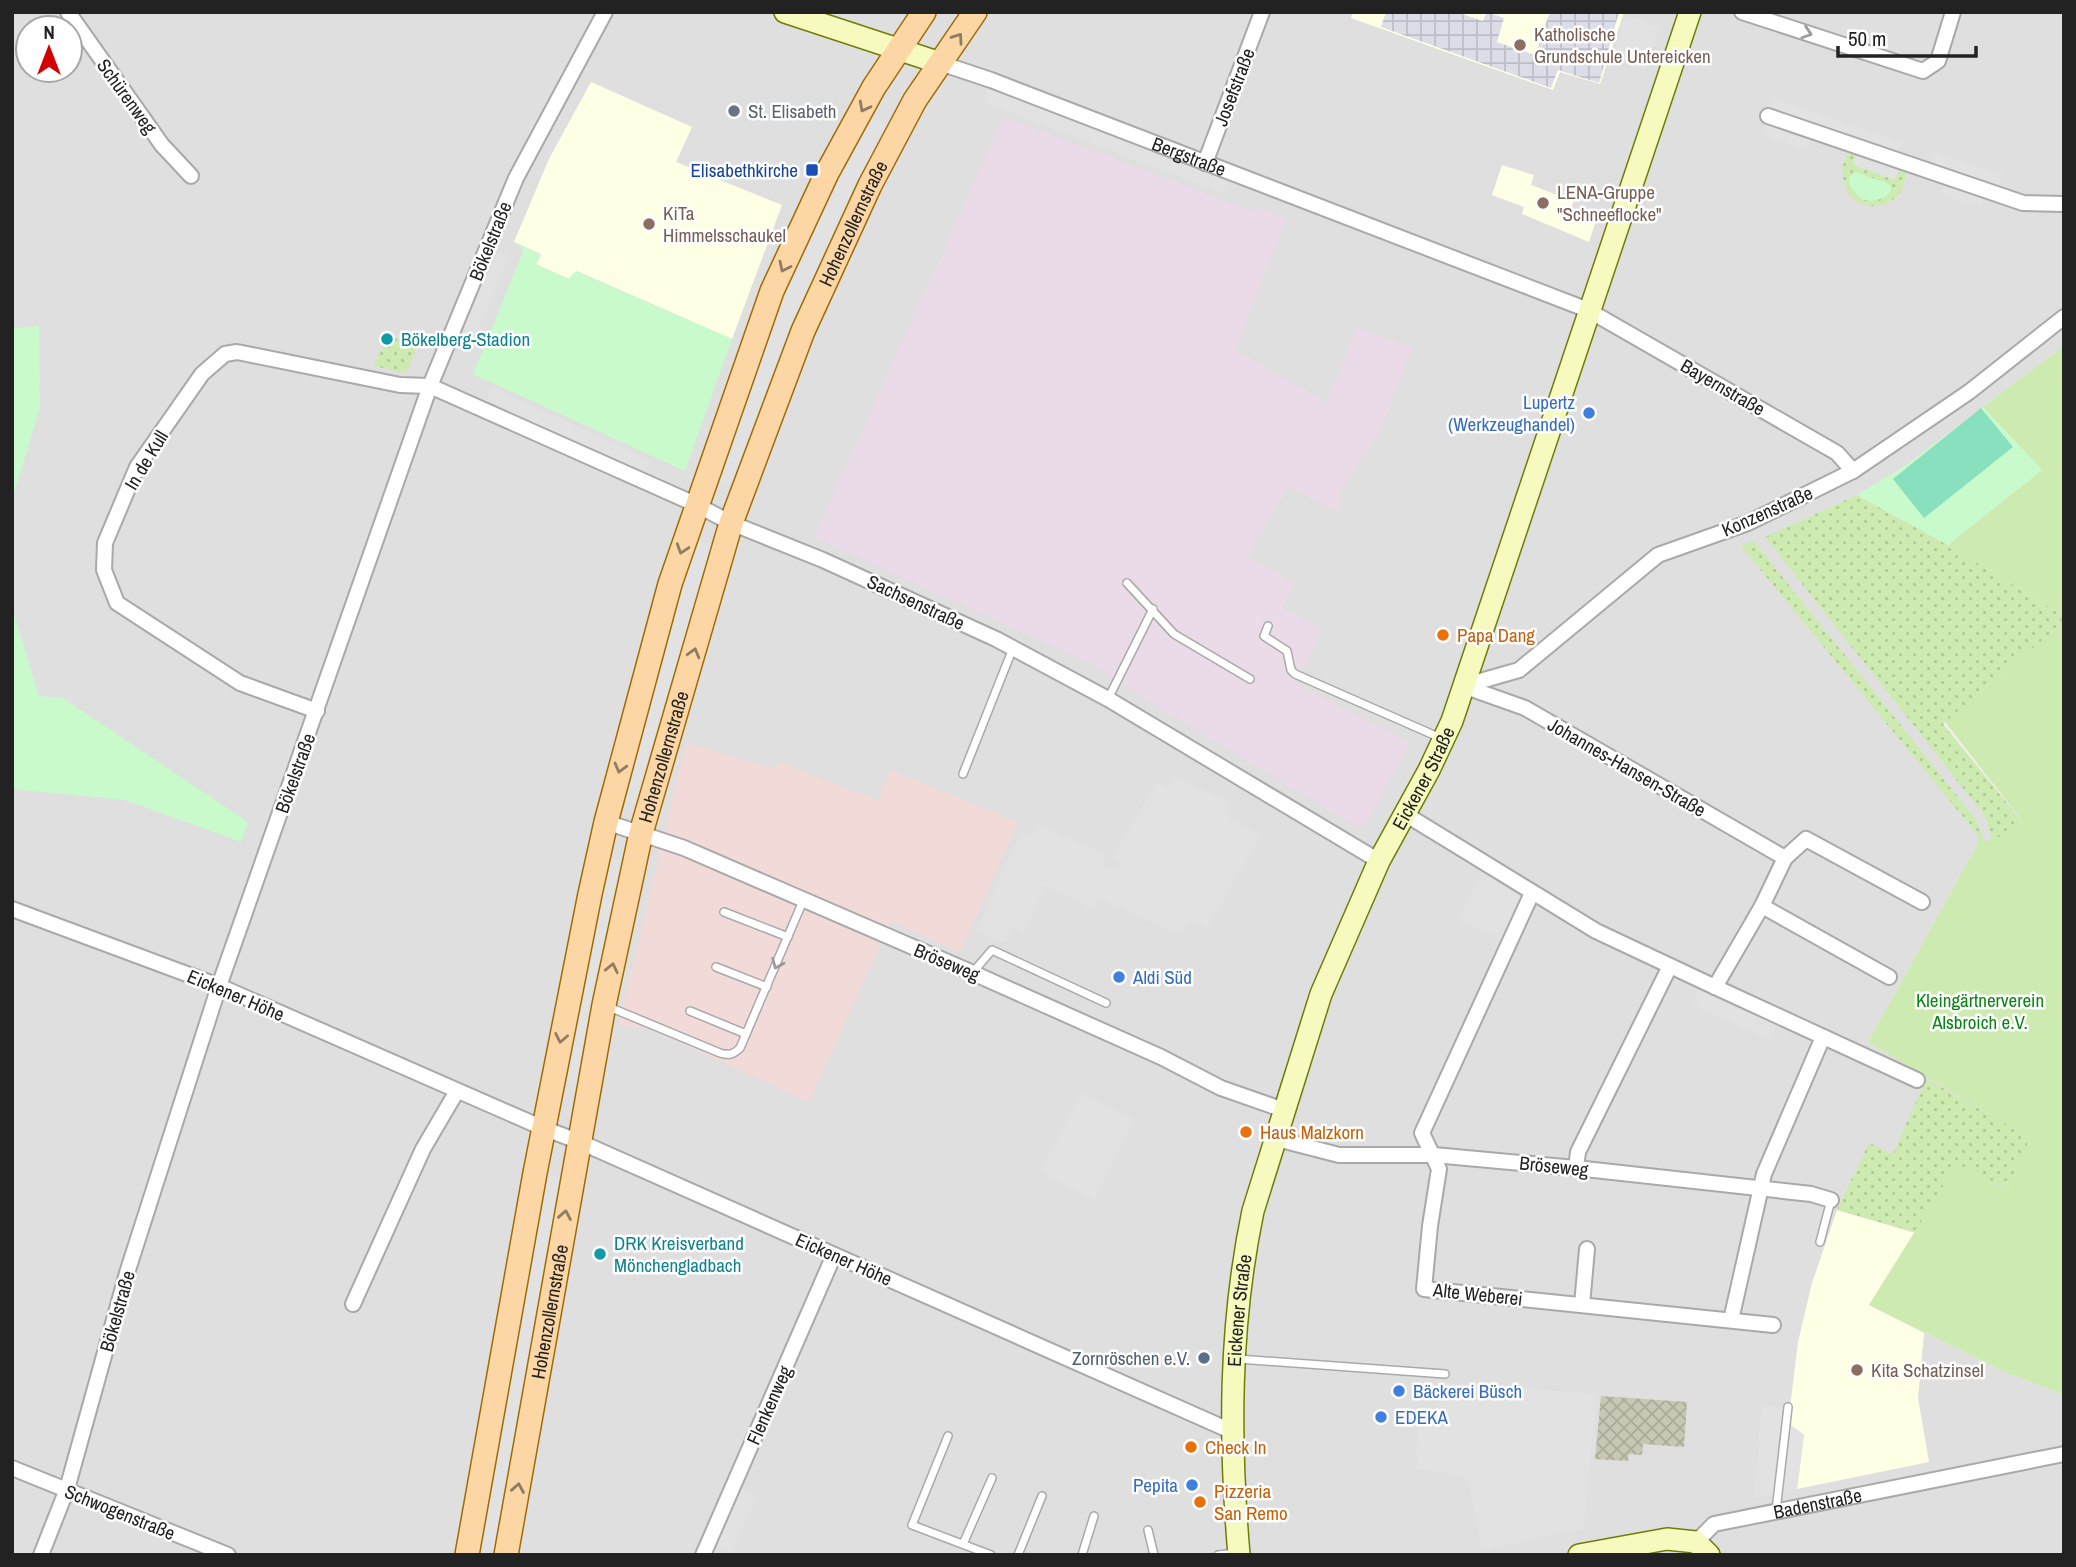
<svg xmlns="http://www.w3.org/2000/svg" width="2076" height="1567" font-family="'Archivo Narrow',sans-serif">
<style>
.residential{fill:#e0dfdf;fill-rule:evenodd}
.commercial{fill:#f2dad9}
.industrial{fill:#ebdbe8}
.education{fill:#ffffe5}
.construction{fill:url(#construction-cross-hatch)}
.grass{fill:url(#grass-dots)}
.park{fill:#c8facc}
.garden{fill:#cdebb0}
.pitch{fill:#88e0be}
.parking{fill:#e2e2e2}
.plaza{fill:url(#plaza-grid)}
.lines{fill:none;stroke-linecap:round;stroke-linejoin:round}
.lane-casing{stroke:#a9a9a9;stroke-width:10}
.street-casing{stroke:#a9a9a9;stroke-width:18}
.secondary-casing{stroke:#707d05;stroke-width:24}
.primary-casing{stroke:#a06b00;stroke-width:26}
.lane{stroke:#fff;stroke-width:7}
.street{stroke:#fff;stroke-width:14}
.secondary{stroke:#f7fabf;stroke-width:21}
.primary{stroke:#fcd6a4;stroke-width:23}
.oneway{stroke:#9c9c9c}
.oneway2{stroke:#8f7c63}
.education-dot{fill:#8d6e63;stroke:#fff;stroke-width:2.5}
.worship-dot{fill:#6b7280;stroke:#fff;stroke-width:2.5}
.transit-dot{fill:#1a4fb4;stroke:#fff;stroke-width:2.5}
.culture-dot{fill:#0f9aa8;stroke:#fff;stroke-width:2.5}
.shop-dot{fill:#3f7fe0;stroke:#fff;stroke-width:2.5}
.food-dot{fill:#e8710a;stroke:#fff;stroke-width:2.5}
.service-dot{fill:#5c6f8a;stroke:#fff;stroke-width:2.5}
.labels{text-anchor:middle;dominant-baseline:central;stroke-width:5;stroke-linejoin:round;paint-order:stroke}
.education-label{font-size:19px;fill:#785e54;stroke:#fff;text-anchor:start}
.street-label{font-size:19px;fill:#222;stroke:#fff}
.worship-label{font-size:19px;fill:#5b616d;stroke:#fff;text-anchor:start}
.transit-label{font-size:19px;fill:#164399;stroke:#fff;text-anchor:end}
.culture-label{font-size:19px;fill:#0d838f;stroke:#fff;text-anchor:start}
.shop-label{font-size:19px;fill:#366cbe;stroke:#fff;text-anchor:start}
.food-label{font-size:19px;fill:#c56008;stroke:#fff;text-anchor:start}
.park-label{font-size:19px;fill:#0c8416;stroke:#fff}
.service-label{font-size:19px;fill:#4e5e75;stroke:#fff;text-anchor:end}
</style>
<defs>
<pattern id="construction-cross-hatch" width="8" height="8" patternUnits="userSpaceOnUse" patternTransform="scale(1.75)"><rect width="8" height="8" fill="#c7c7b4"/><path d="M0 0l8 8M0 8l8-8" fill="none" stroke="#abab9a"/></pattern>
<pattern id="grass-dots" width="8" height="8" patternUnits="userSpaceOnUse" patternTransform="scale(1.75)"><rect width="8" height="8" fill="#cdebb0"/><path d="M2 2h.1M6 6h.1" fill="none" stroke="#b0c997" stroke-width="1.8" stroke-linecap="round"/></pattern>
<pattern id="plaza-grid" width="8" height="8" patternUnits="userSpaceOnUse" patternTransform="scale(1.75)"><rect width="8" height="8" fill="#dddde8"/><path d="M0 4h8M4 0v8" fill="none" stroke="#bdbdc7"/></pattern>
</defs>
<rect width="100%" height="100%" fill="#f2efe9"/>
<path class="residential" d="M12,12H2064V346L1908,464L1857,495L1783,529L2023,822L2012,833L1978,843L1868,1042L2031,1138L2008,1190L1957,1165L1869,1305L2005,1372L2064,1395V1555H12ZM28,28H70V70H28Z"/>
<path class="commercial" d="M686,743L777,769L780,762L878,801L890,770L1018,822L960,952L891,921L809,1102L651,1029L618,1026Z"/>
<path class="industrial" d="M1004,117L1254,212L1256,208L1286,219L1235,350L1327,403L1356,328L1412,348L1379,433L1340,491L1339,513L1288,486L1248,557L1294,582L1283,608L1321,628L1315,645L1294,683L1410,742L1365,826H1356L1149,701L1095,665L814,537Z"/>
<g class="education">
<path d="M1353,12H1624L1600,84L1560,72L1553,90L1351,18Z"/>
<path d="M591,82L692,127L676,162L782,205L732,339L577,271L569,279L536,264L541,254L514,242L549,159Z"/>
<path d="M1502,165L1534,175L1531,185L1570,200L1571,196L1575,198L1570,211L1596,220L1589,242L1522,214L1524,207L1492,195Z"/>
<path d="M1837,1210L1915,1233L1869,1305L1924,1333L1918,1398L1929,1462L1797,1489L1804,1435L1791,1425L1790,1408L1798,1342L1812,1283Z"/>
</g>
<path class="construction" d="M1601,1396L1687,1402L1684,1447L1643,1444L1642,1455L1629,1454L1628,1461L1595,1459Z"/>
<g class="grass">
<path d="M1850,152L1856,154L1853,164L1895,179L1899,169L1905,171C1909,212 1848,221 1843,177C1842,167 1843,159 1850,152Z"/>
<path d="M388,335L417,347L406,373L374,366Z"/>
<path d="M1857,495L1948,545L2064,616V622L1943,724L2022,822L2011,833L1992,839L1985,816L1765,537Z"/>
<path d="M1754,541L1977,821L1984,841L1978,843L1977,834L1741,546Z"/>
<path d="M1926,1078L2030,1138L2008,1189L1957,1164L1915,1232L1837,1210L1869,1143L1893,1154Z"/>
</g>
<g class="park">
<path d="M1855,172L1887,183L1890,185L1891,191C1883,200 1873,203 1862,199L1850,187L1849,177Z"/>
<path d="M514,242L541,255L536,264L568,279L576,271L732,339L685,471L473,374L523,252L522,248Z"/>
<path d="M39,326L40,408L12,500V328Z"/>
<path d="M1983,407L2042,470L1948,545L1857,495L1908,464Z"/>
<path d="M12,607L39,696L63,698L248,822L241,842L125,800L12,789Z"/>
</g>
<g class="garden">
<path d="M2064,346V616L1948,545L2042,470L1983,407Z"/>
<path d="M2064,622V1395L2005,1372L1869,1305L1957,1164L2008,1190L2030,1138L1868,1042L1978,843L2012,833L2023,822L1945,722Z"/>
</g>
<path class="pitch" d="M1981,408L2013,447L1924,518L1893,479Z"/>
<g class="parking">
<path d="M1626,16L1660,27L1646,70L1612,59Z"/>
<path d="M991,80L1231,173L1223,194L983,102Z"/>
<path d="M1774,98L1902,142L1896,160L1901,162L1895,180L1853,165L1859,148L1813,132L1807,150L1761,135Z"/>
<path d="M861,113L899,130L744,489L706,477L728,413Z"/>
<path d="M1935,152L2003,175L1996,194L1987,191L1981,208L1941,194L1946,177L1928,171Z"/>
<path d="M498,251L510,257L468,351L456,346Z"/>
<path d="M492,387L650,460L644,473L486,400Z"/>
<path d="M686,537L724,548L649,805L612,797Z"/>
<path d="M1174,776L1230,802L1225,814L1261,836L1207,928L1195,922L1187,923L1181,935L1100,899L1094,909L1045,886L1024,932L1012,927L1004,943L976,931L1021,830L1032,835L1038,824L1107,856L1102,867L1115,869L1121,865L1112,859L1157,782L1168,788Z"/>
<path d="M598,856L635,862L590,1086L553,1077Z"/>
<path d="M1481,873L1523,899L1503,940L1458,919Z"/>
<path d="M1703,982L1780,1017L1770,1040L1693,1005Z"/>
<path d="M1082,1093L1134,1119L1095,1200L1040,1172Z"/>
<path d="M535,1173L572,1180L506,1555H467Z"/>
<path d="M1443,1383L1597,1394L1584,1529L1482,1550L1467,1477L1416,1468L1418,1427L1434,1418Z"/>
<path d="M1762,1406L1790,1408L1791,1425L1804,1435L1797,1489L1754,1498Z"/>
<path d="M733,1485L757,1495L732,1553L708,1543Z"/>
</g>
<path class="plaza" d="M1386,12H1456L1483,21L1487,12L1504,18L1497,42L1535,55L1550,12H1619L1599,83L1558,70L1551,88L1381,27Z"/>
<g class="lines">
<g class="lane-casing">
<g id="lane">
<path d="M1127,583L1174,634L1250,679"/>
<path d="M1268,626L1264,636L1287,651L1291,670L1295,674L1443,739"/>
<path d="M1108,699L1153,609"/>
<path d="M963,774L1013,648"/>
<path d="M724,912L788,937"/>
<path d="M716,967L767,987"/>
<path d="M973,972L992,950L1106,1003"/>
<path d="M609,1007L720,1053C729,1056 734,1054 740,1048L803,901"/>
<path d="M690,1011L746,1034"/>
<path d="M1820,1242L1831,1200"/>
<path d="M1238,1359L1445,1374"/>
<path d="M948,1436L912,1525L991,1555"/>
<path d="M1776,1511L1788,1407"/>
<path d="M1148,1530L1154,1555"/>
<path d="M963,1544L992,1478"/>
<path d="M1018,1555L1042,1496"/>
<path d="M1082,1555L1094,1516"/>
<path d="M1218,1555L1235,1553"/>
</g>
</g>
<g class="street-casing">
<g id="street">
<path d="M68,12L162,145L191,176"/>
<path d="M1742,12L1923,71L1938,61L1953,12"/>
<path id="s1" d="M940,63L991,80L1588,310L1837,453L1853,471"/>
<path d="M1768,116L2023,203L2064,204"/>
<path d="M1205,163L1262,12"/>
<path d="M1463,686L1519,670L1658,555L1748,523L1853,471L1969,392L2064,317"/>
<path d="M317,711L240,683L117,603L104,570L105,543L137,467L202,374L225,354L237,352L400,385L430,386L697,505L731,523L823,560L996,639L1108,699L1379,861"/>
<path d="M1405,814L1596,931L1715,987L1762,906L1785,858L1525,708L1463,686"/>
<path d="M606,822L684,848L973,973L1161,1057L1221,1088L1284,1110"/>
<path d="M1785,858L1806,839L1922,902"/>
<path d="M1532,893L1422,1133L1439,1169L1430,1226L1424,1289L1773,1325"/>
<path d="M1762,906L1889,977"/>
<path d="M12,909L219,986L543,1128L580,1142L1231,1431"/>
<path d="M1715,987L1917,1080"/>
<path d="M1277,1139L1339,1155H1434L1576,1168L1811,1194L1831,1200"/>
<path d="M1576,1168L1578,1152L1670,966"/>
<path d="M353,1304L423,1149L457,1091"/>
<path d="M1582,1305L1587,1249"/>
<path d="M1731,1320L1764,1174L1823,1037"/>
<path d="M12,1468L228,1555"/>
<path id="s2" d="M1696,1542L1714,1524L2064,1454"/>
<path d="M41,1555L67,1489L127,1273L219,986L430,386L516,178L605,12"/>
<path d="M703,1555L834,1255"/>
</g>
</g>
<g class="secondary-casing">
<g id="secondary">
<path d="M785,12L940,63"/>
<path id="s3" d="M1239,1555C1229,1439 1229,1326 1253,1211L1321,994L1379,861L1429,770L1452,721L1690,12"/>
<path d="M1579,1555L1667,1539L1696,1542L1709,1555"/>
</g>
</g>
<g class="primary-casing">
<g id="primary">
<path d="M467,1555L535,1173L590,894L606,822L670,584L772,291L827,173L874,87L924,12"/>
<path id="s4" d="M506,1555L604,1005L641,833L731,523L803,331L870,185L915,100L975,12"/>
</g>
</g>
<use href="#lane" class="lane"/>
<use href="#street" class="street"/>
<use href="#secondary" class="secondary"/>
<use href="#primary" class="primary"/>
</g>
<defs><path id="oneway-chevron" d="M-2-3.5L2.5 0L-2 3.5" fill="none" stroke-width="1.6" stroke-linecap="round" stroke-linejoin="round" transform="scale(1.75)"/></defs>
<g class="oneway">
<use href="#oneway-chevron" transform="translate(1807 33) rotate(18)"/>
<use href="#oneway-chevron" transform="translate(777 964) rotate(113)"/>
</g>
<g class="oneway2">
<use href="#oneway-chevron" transform="translate(958 38) rotate(-55)"/>
<use href="#oneway-chevron" transform="translate(864 107) rotate(118)"/>
<use href="#oneway-chevron" transform="translate(784 267) rotate(116)"/>
<use href="#oneway-chevron" transform="translate(682 549) rotate(108)"/>
<use href="#oneway-chevron" transform="translate(694 653) rotate(-74)"/>
<use href="#oneway-chevron" transform="translate(620 768) rotate(105)"/>
<use href="#oneway-chevron" transform="translate(612 968) rotate(-78)"/>
<use href="#oneway-chevron" transform="translate(561 1038) rotate(101)"/>
<use href="#oneway-chevron" transform="translate(565 1215) rotate(-80)"/>
<use href="#oneway-chevron" transform="translate(518 1488) rotate(-80)"/>
</g>
<g class="education-dot">
<circle cx="1520" cy="45" r="7"/>
<circle cx="1543" cy="203" r="7"/>
<circle cx="649" cy="224" r="7"/>
<circle cx="1857" cy="1370" r="7"/>
</g>
<circle class="worship-dot" cx="734" cy="111" r="7"/>
<rect class="transit-dot" x="805" y="163" width="14" height="14" rx="3.5"/>
<g class="culture-dot">
<circle cx="387" cy="339" r="7"/>
<circle cx="600" cy="1254" r="7"/>
</g>
<g class="shop-dot">
<circle cx="1589" cy="413" r="7"/>
<circle cx="1119" cy="977" r="7"/>
<circle cx="1399" cy="1391" r="7"/>
<circle cx="1381" cy="1417" r="7"/>
<circle cx="1192" cy="1485" r="7"/>
</g>
<g class="food-dot">
<circle cx="1443" cy="635" r="7"/>
<circle cx="1246" cy="1132" r="7"/>
<circle cx="1191" cy="1447" r="7"/>
<circle cx="1200" cy="1502" r="7"/>
</g>
<circle class="service-dot" cx="1204" cy="1358" r="7"/>
<g class="labels">
<g class="education-label">
<text x="1534" y="34">Katholische<tspan x="1534" dy="22">Grundschule Untereicken</tspan></text>
<text x="1557" y="192">LENA-Gruppe<tspan x="1557" dy="22">"Schneeflocke"</tspan></text>
<text x="663" y="213">KiTa<tspan x="663" dy="22">Himmelsschaukel</tspan></text>
<text x="1871" y="1370">Kita Schatzinsel</text>
</g>
<g class="street-label">
<text transform="translate(1234 87) rotate(-69)">Josefstraße</text>
<text transform="translate(127 96) rotate(54)">Schürenweg</text>
<text stroke="none"><textPath href="#s1" startOffset="266">Bergstraße</textPath></text>
<text stroke="none"><textPath href="#s4" startOffset="1381">Hohenzollernstraße</textPath></text>
<text transform="translate(490 241) rotate(-68)">Bökelstraße</text>
<text transform="translate(1723 387) rotate(30)">Bayernstraße</text>
<text transform="translate(146 460) rotate(-59)">In de Kull</text>
<text transform="translate(1767 511) rotate(-24)">Konzenstraße</text>
<text transform="translate(916 602) rotate(25)">Sachsenstraße</text>
<text stroke="none"><textPath href="#s4" startOffset="814">Hohenzollernstraße</textPath></text>
<text transform="translate(1627 767) rotate(30)">Johannes-Hansen-Straße</text>
<text transform="translate(295 773) rotate(-70)">Bökelstraße</text>
<text stroke="none"><textPath href="#s3" startOffset="812">Eickener Straße</textPath></text>
<text transform="translate(947 962) rotate(23)">Bröseweg</text>
<text transform="translate(236 995) rotate(23)">Eickener Höhe</text>
<text transform="translate(1554 1166) rotate(6)">Bröseweg</text>
<text transform="translate(844 1259) rotate(24)">Eickener Höhe</text>
<text transform="translate(1478 1294) rotate(6)">Alte Weberei</text>
<text transform="translate(117 1311) rotate(-74)">Bökelstraße</text>
<text stroke="none"><textPath href="#s3" startOffset="245">Eickener Straße</textPath></text>
<text stroke="none"><textPath href="#s4" startOffset="247">Hohenzollernstraße</textPath></text>
<text transform="translate(769 1405) rotate(-66)">Flenkenweg</text>
<text stroke="none"><textPath href="#s2" startOffset="131">Badenstraße</textPath></text>
<text transform="translate(120 1512) rotate(22)">Schwogenstraße</text>
</g>
<g class="worship-label">
<text x="748" y="111">St. Elisabeth</text>
</g>
<g class="transit-label">
<text x="798" y="170">Elisabethkirche</text>
</g>
<g class="culture-label">
<text x="401" y="339">Bökelberg-Stadion</text>
<text x="614" y="1243">DRK Kreisverband<tspan x="614" dy="22">Mönchengladbach</tspan></text>
</g>
<g class="shop-label">
<text x="1575" y="402" text-anchor="end">Lupertz<tspan x="1575" dy="22">(Werkzeughandel)</tspan></text>
<text x="1133" y="977">Aldi Süd</text>
<text x="1413" y="1391">Bäckerei Büsch</text>
<text x="1395" y="1417">EDEKA</text>
<text x="1178" y="1485" text-anchor="end">Pepita</text>
</g>
<g class="food-label">
<text x="1457" y="635">Papa Dang</text>
<text x="1260" y="1132">Haus Malzkorn</text>
<text x="1205" y="1447">Check In</text>
<text x="1214" y="1491">Pizzeria<tspan x="1214" dy="22">San Remo</tspan></text>
</g>
<g class="park-label">
<text x="1980" y="1000">Kleingärtnerverein<tspan x="1980" dy="22">Alsbroich e.V.</tspan></text>
</g>
<g class="service-label">
<text x="1190" y="1358">Zornröschen e.V.</text>
</g>
</g>
<rect width="2076" height="1567" fill="none" stroke="#222222" stroke-width="28"/>
<g transform="translate(49 49)"><circle r="33" fill="#ffffff" stroke="#a7a7a7" stroke-width="2"/>
<path d="M0-5L12 26L0 18L-12 26Z" fill="#d40000"/>
<text y="-10" font-size="19" font-weight="bold" text-anchor="middle" fill="#222222">N</text>
</g>
<path d="M1838 46v10h138v-10" fill="none" stroke="#222222" stroke-width="3.5"/>
<text x="1848" y="46" font-size="21" fill="#222222" stroke="#ffffff" stroke-width="5" paint-order="stroke">50 m</text>
</svg>
